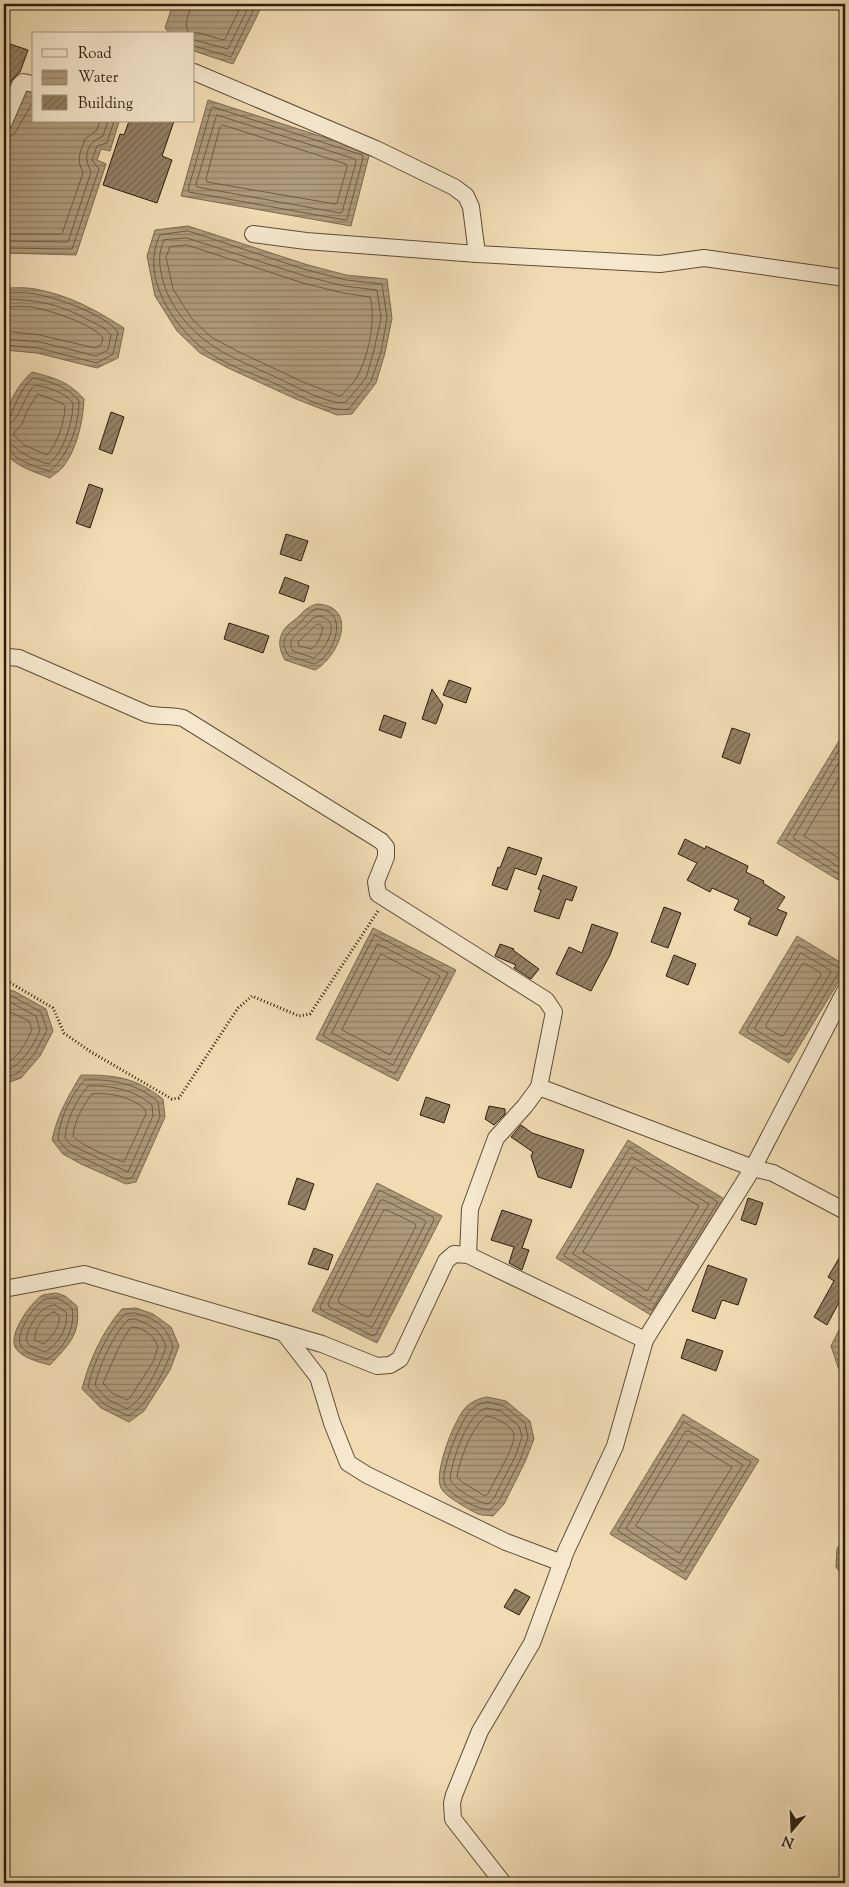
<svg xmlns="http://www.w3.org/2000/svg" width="849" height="1887" font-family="'Sorts Mill Goudy',serif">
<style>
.water{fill:url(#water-rules);stroke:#7b694f}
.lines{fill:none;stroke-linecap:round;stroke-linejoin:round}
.shore{stroke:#6e5c44;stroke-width:1}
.building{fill:url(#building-hatch);stroke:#2e1e0e}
.minor-casing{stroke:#5e4d37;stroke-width:18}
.path{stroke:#2e1e0e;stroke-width:3;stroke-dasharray:1 2.5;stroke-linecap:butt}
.minor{stroke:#f5e8ce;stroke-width:16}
</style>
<defs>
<pattern id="water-rules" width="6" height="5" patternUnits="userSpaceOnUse" patternTransform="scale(1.25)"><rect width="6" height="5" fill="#ae9b7b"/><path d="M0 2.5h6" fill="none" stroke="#8e7e63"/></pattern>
<pattern id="building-hatch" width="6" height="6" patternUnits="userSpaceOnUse" patternTransform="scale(1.25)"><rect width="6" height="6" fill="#938064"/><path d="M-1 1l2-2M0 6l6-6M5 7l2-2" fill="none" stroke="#786851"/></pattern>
</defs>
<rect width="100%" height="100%" fill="#f0dbb3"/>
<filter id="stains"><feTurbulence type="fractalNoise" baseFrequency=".004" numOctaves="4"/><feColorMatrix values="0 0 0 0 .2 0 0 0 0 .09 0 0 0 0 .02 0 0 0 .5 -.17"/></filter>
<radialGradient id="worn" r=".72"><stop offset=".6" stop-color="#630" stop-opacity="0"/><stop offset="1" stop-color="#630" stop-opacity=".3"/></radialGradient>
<g class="water">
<path d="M173,4H262L258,14L233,64L194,51V34H170L165,28Z"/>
<path d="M28,86L34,89V121L119,122L110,151L101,149L97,160L106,164L76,255L4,253V131Z"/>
<path d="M208,100L370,152L351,226L181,196Z"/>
<path d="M188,226L308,265L346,275L387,279L392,318L385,353L376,383L352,414L337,415L296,399L228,368L200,353L177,331L155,296L147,256L155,230Z"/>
<path d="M4,288C14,288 26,287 35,289C69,295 96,310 124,328L118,358L97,368L37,353L4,350Z"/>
<path d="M32,372C54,378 68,381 84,399C83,421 77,449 63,467C60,471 54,474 50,478C38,473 21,468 11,459C3,452 4,445 4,435C4,411 14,388 32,372Z"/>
<path d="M317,604C359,606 340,656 315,670L285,660C278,648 277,636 288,625C291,622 295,620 298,617C304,611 307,607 317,604Z"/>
<path d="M845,731V884L777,843Z"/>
<path d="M373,928L456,970L398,1081L316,1039Z"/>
<path d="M797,936L845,965V971L789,1063L739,1033Z"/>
<path d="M4,990L14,991L46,1009L53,1031L40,1056L21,1078L4,1084Z"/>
<path d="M81,1075C115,1075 135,1077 163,1099L165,1117L136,1182L126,1184L81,1164L63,1154L52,1140C57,1116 68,1096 81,1075Z"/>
<path d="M628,1140L726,1200L654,1317L556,1258Z"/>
<path d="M377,1183L442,1216L377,1343L312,1311Z"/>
<path d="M56,1293L65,1296L77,1306C81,1335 68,1345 50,1365C39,1362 21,1358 15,1347C9,1333 30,1304 41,1296C44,1294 51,1294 56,1293Z"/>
<path d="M136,1308L153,1314L171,1327L179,1346L170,1370L144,1411L129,1422L101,1408L82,1389C89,1361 103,1330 122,1309Z"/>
<path d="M845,1318V1380L838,1367L831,1346Z"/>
<path d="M487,1397L506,1401L530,1421L534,1439L525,1462L504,1504L493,1516C488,1515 483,1516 478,1514C470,1510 444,1496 441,1488C433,1473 455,1417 467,1406C473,1401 480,1398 487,1397Z"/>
<path d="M683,1414L759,1460L686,1580L610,1534Z"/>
<path d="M845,1535V1579L836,1567L837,1549Z"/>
</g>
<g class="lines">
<g class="shore">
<path d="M191,4L186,24L188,32L200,33L223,40L225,39L242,4"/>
<path d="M194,40L228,49L250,4"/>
<path d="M194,46L231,57L256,4"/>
<path d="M213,107L362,155L363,158L347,219L345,220L189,192L188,190L211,109Z"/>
<path d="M217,115L355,159L356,162L342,212L340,213L197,187L196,185Z"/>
<path d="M223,125L346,164L347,167L337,203L335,204L207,182L206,179L220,127Z"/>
<path d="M4,138L10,137L15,133L34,100"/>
<path d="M188,231L307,270L346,280L382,284L387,318L381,352L371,381L349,409C329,413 296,394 278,385C253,373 224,365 202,348C171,322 140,275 160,235Z"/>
<path d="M4,234H62L83,173L79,162L80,153L85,139L97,130L100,121"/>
<path d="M187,238L305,276L344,286L377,290L381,318L374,350L366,378L346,402C331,406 296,387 282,380C240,360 203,350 176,309C169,298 165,290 162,277C159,264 158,253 164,240Z"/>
<path d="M4,241L68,242L91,172C83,157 86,143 103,136L108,121"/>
<path d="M187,245L303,283L343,293L370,297C376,318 369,353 359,373C356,381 348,388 342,395L339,396L303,382L237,351L211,337L192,319L173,289L166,257L170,247Z"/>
<path d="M4,248L72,249L99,169L92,160L97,146L107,143L114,121"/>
<path d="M4,293C14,293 25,292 35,294C58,298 104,314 118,332L113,354L97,363L38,348L4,345"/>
<path d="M4,299C40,300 60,304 92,322C99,325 107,329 111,335L108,350L96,356L40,342L4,339"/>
<path d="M4,307C13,307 23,306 32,307C49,310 93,324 103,338L101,345L95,348L40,335L4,331"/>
<path d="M38,394L62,403L65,406C65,421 57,445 47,455L24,445L13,434L22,424L27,411Z"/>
<path d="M4,419L10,417C16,403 21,388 33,378C50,381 68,387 79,401C79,425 69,455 50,471C40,469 25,463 16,457C11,453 11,448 4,447"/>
<path d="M4,425C20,424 23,396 35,385C48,387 64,392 73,403C73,422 64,451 49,464C40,462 29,457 21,452C14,448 13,442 4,441"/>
<path d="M317,609C351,609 335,656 314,664L289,656C276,638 290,633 302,621C307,615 309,612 317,609Z"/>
<path d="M321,616C324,618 329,619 330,623C335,634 322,652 314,658L293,651C286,639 297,634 305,626C311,621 312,616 321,616Z"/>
<path d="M319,624L323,627C321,636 319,644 311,649L299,646L298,642L316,625Z"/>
<path d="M845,740L785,840L845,878"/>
<path d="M845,752L793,838L845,871"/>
<path d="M845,767L804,836L845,862"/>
<path d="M375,935L448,973L395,1074L323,1036Z"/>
<path d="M378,944L440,976L393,1065L332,1033Z"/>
<path d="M799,945L839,968L840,970L789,1054L786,1055L748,1032L747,1030Z"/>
<path d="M801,953L830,970L831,972L787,1046L784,1047L756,1030L755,1028Z"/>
<path d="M381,954L430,979L390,1055L342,1030Z"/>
<path d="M806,964L820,972L821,975L784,1035L781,1036L767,1028L766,1025L802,964Z"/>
<path d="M4,995L12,996L41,1012L47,1030L35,1053L18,1073L4,1079"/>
<path d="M4,1001L10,1002L36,1016L40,1030C33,1047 22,1065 4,1072"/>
<path d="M4,1009L29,1021L32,1029C27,1042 18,1059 4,1064"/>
<path d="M85,1080C112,1079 137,1083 158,1102L160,1117L132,1178L126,1179L67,1150L58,1140C59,1120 71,1094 85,1080Z"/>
<path d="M88,1086C111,1085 135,1090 152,1105L153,1116L128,1172L71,1145L65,1138C66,1120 77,1099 88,1086Z"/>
<path d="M92,1094C109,1092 132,1097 145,1109L146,1114L124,1162C113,1159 80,1145 73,1136C74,1122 83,1105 92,1094Z"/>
<path d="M630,1148L718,1202L652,1310L564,1256Z"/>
<path d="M632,1157L709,1204L650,1301L573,1254Z"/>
<path d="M634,1167L699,1206L647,1291L583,1252Z"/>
<path d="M381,1191L433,1217L434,1220L376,1334L373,1336L321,1310L320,1307L378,1192Z"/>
<path d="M381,1200H384L424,1220L426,1222L373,1326L371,1327L329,1307L328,1304Z"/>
<path d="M384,1210H387L414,1223L416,1226L370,1316L367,1317L339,1303L338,1301Z"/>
<path d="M56,1298L63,1301L72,1308C76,1327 64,1350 47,1359C39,1357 23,1353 20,1344C16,1333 34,1305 44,1300C47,1298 52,1299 56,1298Z"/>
<path d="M55,1305L66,1312C69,1327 58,1345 45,1352L30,1346L26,1340C29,1325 39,1306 55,1305Z"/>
<path d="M54,1312L59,1315C61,1327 52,1336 44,1344L35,1340C33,1330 44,1315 54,1312Z"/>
<path d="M135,1313C156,1319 166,1325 173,1347C166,1368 149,1405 128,1416L104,1404L88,1387C93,1364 108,1330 125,1314Z"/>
<path d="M135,1319C151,1325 161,1330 166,1347C160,1364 144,1400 127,1409L107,1399L95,1385C99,1366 114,1333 128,1320Z"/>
<path d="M131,1327C143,1327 154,1335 158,1347L153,1362L130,1398L127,1400L112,1393L103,1383L120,1345Z"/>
<path d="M488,1402L504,1406L525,1423L528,1438L520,1460L499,1501L490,1510C479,1510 445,1494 444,1481C442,1467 461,1419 471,1410C476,1405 481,1403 488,1402Z"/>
<path d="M487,1408L501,1411L519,1426L522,1437L515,1457L494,1498L488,1504C478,1503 453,1488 450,1479C452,1461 467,1412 487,1408Z"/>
<path d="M487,1416C495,1417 514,1426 514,1436C514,1449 494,1480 488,1494L485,1496L462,1482L457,1477C459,1461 473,1423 487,1416Z"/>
<path d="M684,1422L751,1462L684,1572L618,1531Z"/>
<path d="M686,1431H689L743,1465L681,1564L626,1529Z"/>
<path d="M689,1441L732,1467L679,1553L636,1526Z"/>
</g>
</g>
<g class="building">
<path d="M4,42L28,50L20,72L11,81L4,97Z"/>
<path d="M129,121H174L162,156L172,160L157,203L103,185L120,134L124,135Z"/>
<path d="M111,412L124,417L112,454L99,449Z"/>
<path d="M89,484L103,489L90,528L76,523Z"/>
<path d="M286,534L308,541L301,561L280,554Z"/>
<path d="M285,577L309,586L304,602L279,593Z"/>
<path d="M229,623L269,636L263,653L224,639Z"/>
<path d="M449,680L471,688L466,703L443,695Z"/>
<path d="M432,689L443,705L436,724L422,719Z"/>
<path d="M384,715L406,723L401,738L379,730Z"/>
<path d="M732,728L750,734L740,764L722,757Z"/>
<path d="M685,839L705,849L706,846L748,866L746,872L764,881L763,883L785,897L777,909L787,913L777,936L748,924L751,918L734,910L739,900L712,888L710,892L687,880L697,863L678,854Z"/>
<path d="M508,847L542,858L536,875L515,868L507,890L492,885L498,867L500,868Z"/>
<path d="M543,875L577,887L572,901L566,899L559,919L534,911L541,890L538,889Z"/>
<path d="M664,907L681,913L668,948L651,942Z"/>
<path d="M592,924L618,933L610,955L591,991L556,974L569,947L582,953Z"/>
<path d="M500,944L514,949L513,950L539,969L531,979L514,968L516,965L495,956Z"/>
<path d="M674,955L696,964L688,985L666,976Z"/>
<path d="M426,1097L450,1105L444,1123L420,1115Z"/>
<path d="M489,1106L505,1109V1114L494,1125L485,1119Z"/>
<path d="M521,1125L532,1133L584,1150L571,1188L538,1177L531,1156L533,1152L511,1137Z"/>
<path d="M297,1178L314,1184L305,1210L288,1204Z"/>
<path d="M748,1198L763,1203L756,1225L741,1220Z"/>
<path d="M502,1210L532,1220L522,1248L529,1250L522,1270L509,1263L514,1247L491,1240Z"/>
<path d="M314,1248L333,1255L328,1270L308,1264Z"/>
<path d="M845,1248V1291L827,1325L814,1317L834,1281L828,1277Z"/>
<path d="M708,1265L747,1279L738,1305L722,1300L715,1319L692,1311Z"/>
<path d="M687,1339L723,1351L716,1371L681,1358Z"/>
<path d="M515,1589L530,1597L519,1615L504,1607Z"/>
</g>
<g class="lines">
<g class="minor-casing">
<g id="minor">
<path d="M194,72L376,149L454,187L466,196L471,207L477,254"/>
<path d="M4,122L20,85L23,82L34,84"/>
<path d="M253,234L306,241L477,254L660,264L704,258L845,278"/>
<path d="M4,659L8,657L19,658L147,714C159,717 171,715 183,718L381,841L386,847V857L376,882L378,894L546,1000L554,1012L539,1087L753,1168L845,991"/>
<path d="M468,1255L470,1209L496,1138L525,1106L539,1087"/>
<path d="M4,1289L84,1274L322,1344L377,1366L390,1365L400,1359L446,1261L454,1254L468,1255L645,1340L753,1168L773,1173L845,1211"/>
<path d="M284,1333L318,1377L332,1423L348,1463L367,1475L506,1542L562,1563"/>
<path d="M503,1883L453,1819L452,1803L454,1795L480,1731L532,1643L566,1551L615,1446L645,1340"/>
</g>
</g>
<path class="path" d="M4,979L53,1008L64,1033L91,1052L172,1099L179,1098L238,1008L252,996L299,1016L310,1014L378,911"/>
<use href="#minor" class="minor"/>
</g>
<rect width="849" height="1887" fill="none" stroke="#f0dbb3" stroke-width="20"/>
<rect x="5" y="5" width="839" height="1877" fill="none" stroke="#2e1e0e" stroke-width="2.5"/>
<rect x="10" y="10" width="829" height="1867" fill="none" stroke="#2e1e0e"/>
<rect x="32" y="32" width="162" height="90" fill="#f5e8ce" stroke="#a59781"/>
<rect x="42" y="49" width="25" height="8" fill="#f5e8ce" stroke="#a59781"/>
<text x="78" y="58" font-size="15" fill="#2e1e0e">Road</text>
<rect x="42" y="70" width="25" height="15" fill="url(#water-rules)" stroke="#a59781"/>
<text x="78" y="82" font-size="15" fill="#2e1e0e">Water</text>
<rect x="42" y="95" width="25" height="15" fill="url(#building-hatch)" stroke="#a59781"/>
<text x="78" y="108" font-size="15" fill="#2e1e0e">Building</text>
<g transform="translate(792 1830) rotate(199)" stroke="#f5e8ce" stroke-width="4" paint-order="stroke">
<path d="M0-4L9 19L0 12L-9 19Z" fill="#2e1e0e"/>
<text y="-8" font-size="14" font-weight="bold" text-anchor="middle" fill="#2e1e0e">N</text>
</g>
<rect width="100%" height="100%" filter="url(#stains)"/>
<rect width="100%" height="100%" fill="url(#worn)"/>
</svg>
